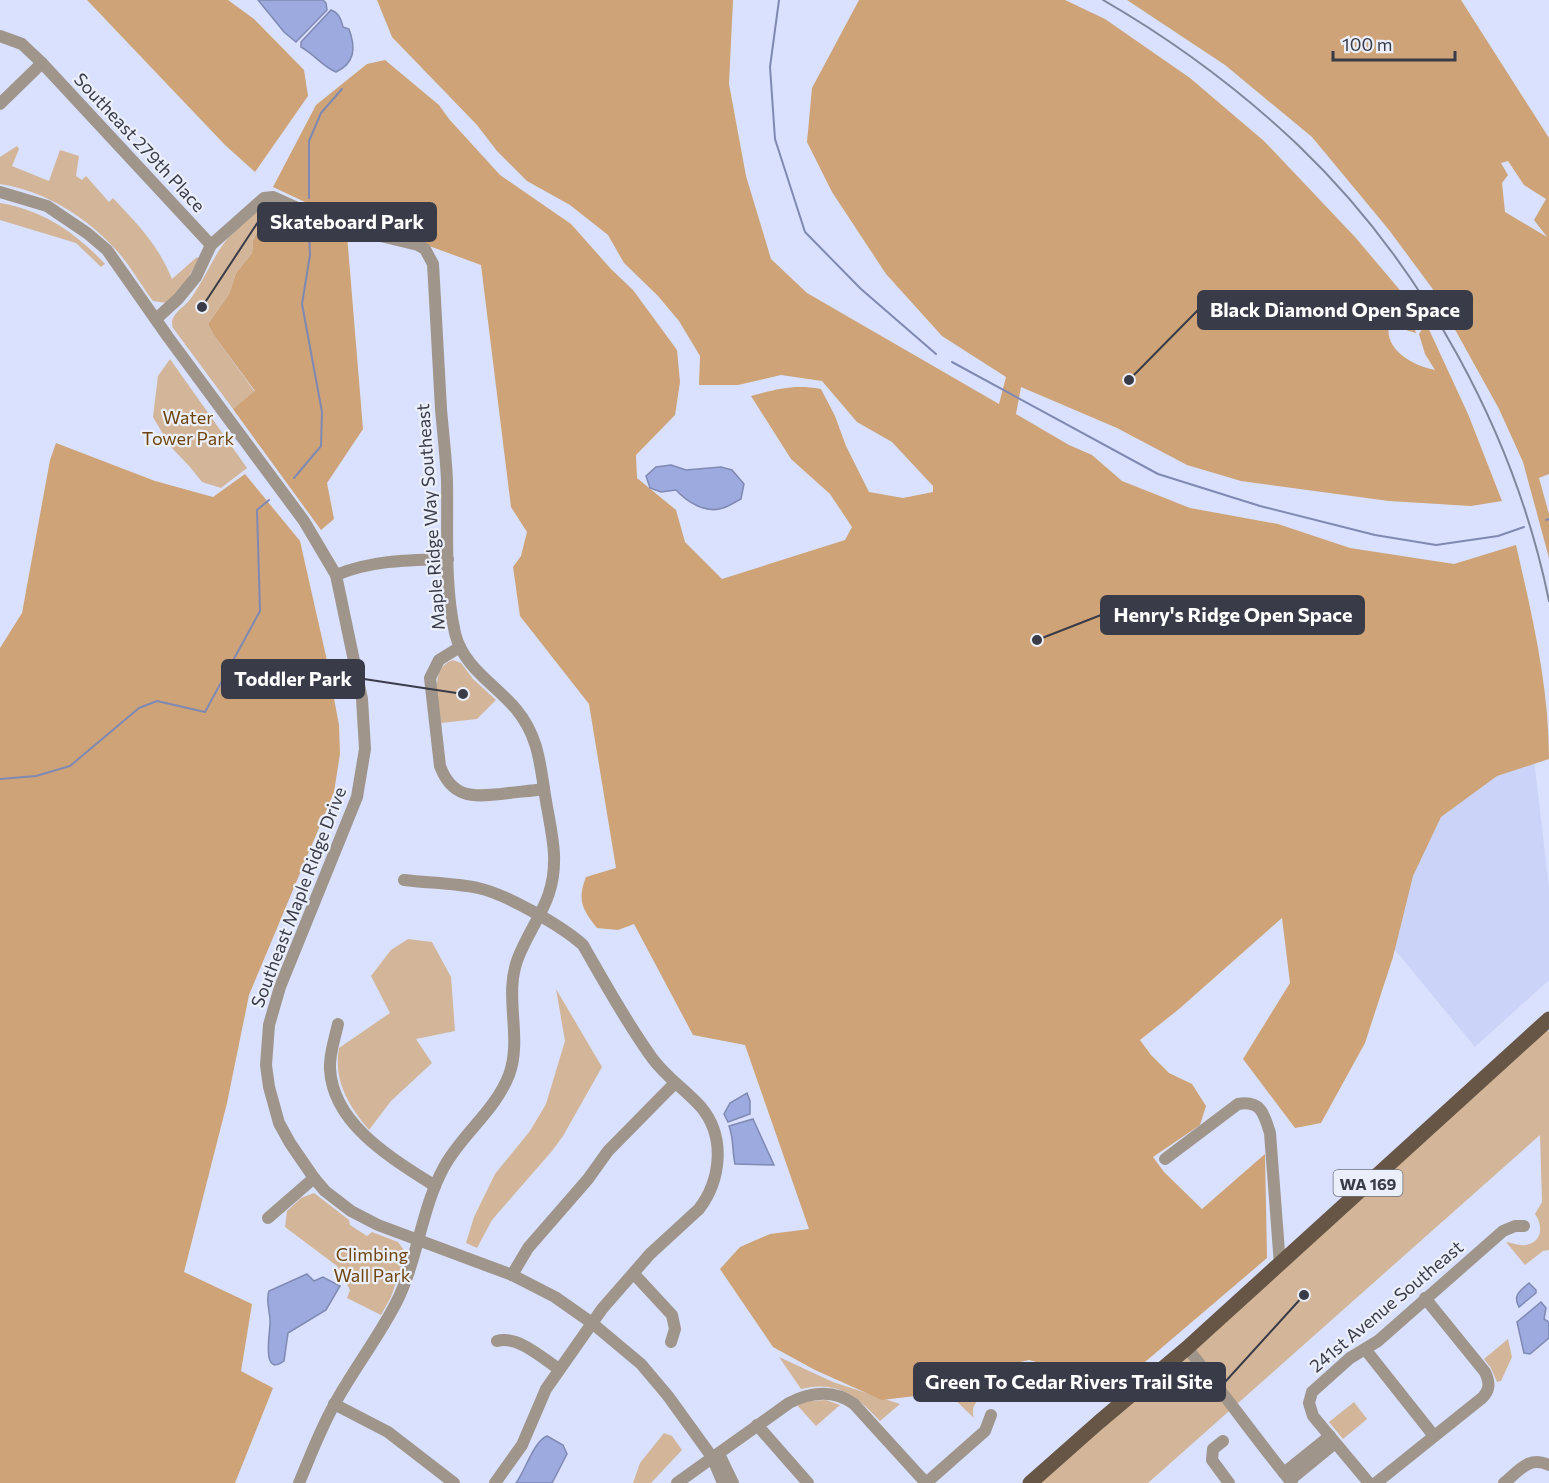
<svg xmlns="http://www.w3.org/2000/svg" width="1549" height="1483" font-family="Commissioner,sans-serif">
<style>
.built{fill:#cbd4f8}
.green{fill:#d3b699}
.forest{fill:#cea377;fill-rule:evenodd}
.water{fill:#9daadf;stroke:#7f89b2;stroke-width:1.5}
.lines{fill:none;stroke-linecap:round;stroke-linejoin:round}
.stream{stroke:#7f89b2;stroke-width:2}
.minor{stroke:#9f958b;stroke-width:12}
.major{stroke:#675645;stroke-width:15}
.rail{stroke:#81879a;stroke-width:2}
.labels{text-anchor:middle;dominant-baseline:central;stroke-width:4.5;stroke-linejoin:round;paint-order:stroke}
.shield{fill:#ebeffa;stroke:#6e727d;stroke-width:1.5}
.shield-label{font-size:16px;font-weight:bold;fill:#393c48}
.street-label{font-size:18px;fill:#393c48;stroke:#ebeffa}
.park-label{font-size:18px;fill:#6e450f;stroke:#ebeffa}
.leader{fill:none;stroke:#393c48;stroke-width:2}
.callout-dot{fill:#393c48;stroke:#ebeffa;stroke-width:2}
.callout{fill:#393c48;stroke:#393c48;stroke-width:2}
.callout-label{font-size:20px;text-anchor:middle;font-weight:bold;fill:#fff}
</style>
<rect width="100%" height="100%" fill="#d9e1fe"/>
<path class="built" d="M1531,733L1549,888V980L1475,1047L1335,877Z"/>
<g class="green">
<path d="M17,146L19,149L12,166L49,181L60,150L79,156L76,176L82,180L86,176L109,202L113,198C139,226 157,243 172,279L197,257L199,259L185,283L167,303L153,301C141,285 131,267 118,252C88,218 46,191 0,184V157Z"/>
<path d="M0,203C43,210 76,233 105,264L101,267L76,243L0,220Z"/>
<path d="M259,209L262,212V220L253,241L252,253L236,273L229,294L208,324L213,334L255,392L233,409L173,328C168,315 184,308 191,298C205,279 213,256 228,238C237,227 249,218 259,209Z"/>
<path d="M170,359L247,468L221,488L202,482L190,467L170,446L153,417L158,376Z"/>
<path d="M453,660L461,663L473,679L496,700L477,719L441,723C439,704 428,668 453,660Z"/>
<path d="M408,939L432,942L451,977L455,1031L416,1039L432,1063L391,1101L369,1130C349,1106 333,1081 339,1048L390,1013L371,976L391,950Z"/>
<path d="M556,989L602,1067L563,1136L552,1151L492,1220L477,1248L466,1243L474,1217L495,1174L530,1131L546,1104L565,1041Z"/>
<path d="M1547,1029L1549,1032V1250L1543,1251L1525,1265L1506,1242C1513,1243 1519,1246 1526,1245C1543,1242 1543,1225 1535,1214L1542,1202L1540,1135L1148,1483H1036Z"/>
<path d="M314,1193L349,1220L350,1225L367,1236L372,1232L398,1242L406,1253L391,1297L381,1315L347,1298L350,1290L337,1266L285,1227L287,1211L301,1198Z"/>
<path d="M1508,1339L1512,1357L1501,1381L1497,1382L1491,1368L1484,1359Z"/>
<path d="M779,1357L833,1382L900,1404L880,1421C856,1396 838,1380 801,1389Z"/>
<path d="M974,1390L981,1398C974,1403 971,1409 974,1418L948,1393Z"/>
<path d="M826,1400L840,1405L816,1426L797,1405L810,1401Z"/>
<path d="M1354,1402L1367,1419L1343,1439L1329,1422Z"/>
<path d="M664,1433L672,1436L682,1450L651,1483H633L640,1463Z"/>
</g>
<g class="forest">
<path d="M87,0H228L254,19L304,70L308,96L255,172L225,145Z"/>
<path d="M377,0H733L729,84L746,176L771,259L807,293L999,404L1006,377L942,336L886,274L832,192L807,142L812,88L859,0H1065L1105,19L1190,78L1264,141L1355,237L1415,308L1416,318L1413,323L1416,333L1389,325C1384,350 1413,366 1435,370L1425,354L1419,334L1426,323L1468,414L1502,501L1471,506L1389,501L1241,481L1187,465L1117,428L1021,387L1016,414L1069,445L1092,455L1122,481L1190,508L1278,524L1350,548L1454,564L1516,545C1532,615 1549,686 1549,759L1497,776L1441,817L1413,876L1393,957L1365,1043L1321,1123L1295,1128L1243,1059L1290,983L1282,918L1179,1009L1140,1040L1151,1055L1169,1073L1192,1084L1206,1106L1200,1125L1153,1157L1164,1172L1202,1209L1265,1154L1267,1258L1118,1385L1029,1360L1003,1366L993,1392L972,1400L965,1390L882,1400L815,1370L773,1347L720,1269L740,1247L770,1234L809,1229L745,1045L693,1035L634,924L618,930L597,928C582,909 577,900 586,877L616,868L589,704L520,616L513,567L521,556L527,532L511,507L481,265L421,243L339,218L273,187L316,105L367,64L385,60L439,105L449,119L500,175L571,224L611,269L633,290L677,350L680,382L675,415L636,455L637,478L676,510L685,542L722,579L845,540L852,527L830,494L791,459L751,396C777,389 794,384 821,389L835,416L846,446L869,492L903,498L933,492V486L892,442L857,422L822,381L781,375L738,385H699L700,356L679,321L658,296L624,263L608,235L570,205L527,181L497,151L477,125L392,37Z"/>
<path d="M1127,0H1461L1549,138V474L1539,478L1549,514V558L1523,462L1499,409L1432,288L1389,230L1312,137L1225,65ZM1508,161L1524,185L1546,199L1534,220L1547,237L1505,212L1502,183L1508,175L1501,163Z"/>
<path d="M272,202L306,219L347,235L363,429L327,483L334,519L321,530L233,409L255,391L213,334L208,324L229,294L236,273L252,253L253,241L262,220V212L259,209L264,205Z"/>
<path d="M56,443L155,481L213,497L245,474L300,541L326,656L339,725L340,754L334,792L249,995L227,1103L184,1272L252,1304L241,1371L273,1388L235,1483H0V648L22,613L50,460Z"/>
</g>
<g class="water">
<path d="M258,0H323L326,3L327,10L296,42L284,32Z"/>
<path d="M331,10C339,13 341,19 343,27L349,29C356,48 355,63 336,72C323,67 314,54 301,47V42Z"/>
<path d="M671,465L686,470L721,467L732,470L744,484L741,499C735,502 729,506 723,508C706,514 687,502 676,490L661,492L650,488L646,476L656,467Z"/>
<path d="M747,1093L750,1101V1114L728,1122L724,1114L730,1103Z"/>
<path d="M753,1119L774,1165L735,1164C732,1151 734,1139 729,1126Z"/>
<path d="M307,1274L314,1281L323,1277L340,1286L326,1310L288,1333L284,1361C261,1378 270,1333 270,1324C271,1314 265,1301 269,1291Z"/>
<path d="M1529,1283L1536,1290V1293L1519,1307C1512,1295 1521,1290 1529,1283Z"/>
<path d="M1541,1302L1546,1308L1544,1319L1549,1322V1338L1530,1354L1524,1353L1517,1322Z"/>
<path d="M547,1436L563,1445L567,1454L552,1483H516C525,1471 534,1441 547,1436Z"/>
</g>
<g class="lines">
<g class="stream">
<path d="M779,0L770,67L775,139L805,232L861,289L936,354"/>
<path d="M309,198V141L321,113L342,89"/>
<path d="M952,362L1158,474L1260,506L1375,535L1436,545L1498,536L1524,527"/>
<path d="M294,478L321,446L322,412L302,304L310,255L309,229"/>
<path d="M1546,520L1549,519"/>
<path d="M0,779L36,776L70,766L139,708L157,701L205,712L260,611L257,510L269,500"/>
</g>
<g class="minor">
<path d="M0,36L22,44L42,63L211,245"/>
<path d="M0,104L42,63"/>
<path d="M0,192L47,206L87,233L107,250L168,337L304,521L336,575L362,699L365,749L357,797L280,987L269,1025L266,1065L269,1087L279,1123L290,1143L314,1178L325,1191L351,1211L378,1225L512,1275L555,1297L592,1323L641,1364L668,1396L712,1457L723,1483"/>
<path d="M156,319L178,299L196,277L211,245L264,198L273,197L335,225L418,245L425,249L433,264C436,312 438,360 441,409C443,433 446,457 447,481C448,531 444,584 455,633C463,667 495,684 516,709C540,738 540,767 546,801C549,819 553,836 554,854C556,901 534,918 518,958C503,996 523,1037 509,1075C495,1111 462,1134 444,1167C421,1209 418,1260 396,1303C378,1338 353,1370 334,1405C320,1430 310,1457 299,1483"/>
<path d="M336,575C372,560 409,560 448,559"/>
<path d="M460,647L439,660L430,678L440,766C452,798 472,797 501,794C516,792 530,791 544,789"/>
<path d="M404,880C428,883 454,883 478,888C506,894 562,926 583,945C604,982 625,1020 650,1055C664,1076 685,1089 701,1107C726,1137 721,1180 699,1209L650,1254L602,1309L546,1389L522,1445L495,1483"/>
<path d="M338,1024C335,1038 329,1054 330,1069C333,1125 393,1159 435,1186"/>
<path d="M1165,1159L1238,1104C1261,1100 1264,1114 1270,1133L1280,1265"/>
<path d="M268,1218L314,1178"/>
<path d="M634,1274L672,1315L675,1329L671,1342"/>
<path d="M512,1275L528,1248L588,1179L608,1151L674,1084"/>
<path d="M497,1341C518,1335 542,1358 559,1369"/>
<path d="M1187,1348C1223,1392 1256,1439 1292,1483"/>
<path d="M1365,1349L1434,1436"/>
<path d="M334,1404L388,1432L454,1483"/>
<path d="M757,1425L808,1483"/>
<path d="M1223,1441L1213,1449L1212,1460L1229,1483"/>
<path d="M721,1458L733,1483"/>
<path d="M1284,1473L1330,1436"/>
<path d="M1290,1480L1335,1443"/>
<path d="M677,1483L789,1403C810,1392 834,1389 854,1404L926,1483"/>
<path d="M926,1483L985,1431L991,1415"/>
<path d="M1369,1483L1313,1416L1309,1403L1312,1392L1350,1358L1378,1341L1503,1231L1515,1226H1524"/>
<path d="M1376,1483L1482,1398C1490,1390 1490,1383 1485,1372L1425,1298"/>
<path d="M1504,1483C1519,1471 1529,1455 1549,1465"/>
</g>
<path class="major" d="M1030,1483L1099,1422L1187,1348L1549,1019"/>
<path class="rail" d="M1103,0C1174,41 1240,90 1299,146C1423,265 1515,434 1549,601"/>
</g>
<g class="labels">
<rect class="shield" x="1333.5" y="1170" width="69" height="26" rx="4.5"/>
<g class="shield-label">
<text x="1368" y="1183">WA 169</text>
</g>
<g class="street-label">
<text transform="translate(140 142) rotate(47)">Southeast 279th Place</text>
<text transform="translate(430 517) rotate(-94)">Maple Ridge Way Southeast</text>
<text transform="translate(298 897) rotate(-69)">Southeast Maple Ridge Drive</text>
<text transform="translate(1386 1306) rotate(-40)">241st Avenue Southeast</text>
</g>
<g class="park-label">
<text x="188" y="417">Water<tspan x="188" dy="21">Tower Park</tspan></text>
<text x="372" y="1254">Climbing<tspan x="372" dy="21">Wall Park</tspan></text>
</g>
</g>
<path class="leader" d="M202 307L258 222M1129 380L1198 310M1037 640L1101 615M463 694L364 679M1304 1295L1225 1382"/>
<g class="callout-dot">
<circle cx="202" cy="307" r="6"/>
<circle cx="1129" cy="380" r="6"/>
<circle cx="1037" cy="640" r="6"/>
<circle cx="463" cy="694" r="6"/>
<circle cx="1304" cy="1295" r="6"/>
</g>
<g class="callout">
<rect x="258" y="203" width="178" height="38" rx="6"/>
<rect x="1198" y="291" width="274" height="38" rx="6"/>
<rect x="1101" y="596" width="263" height="38" rx="6"/>
<rect x="222" y="660" width="142" height="38" rx="6"/>
<rect x="914" y="1363" width="311" height="38" rx="6"/>
</g>
<g class="callout-label">
<text x="347" y="229">Skateboard Park</text>
<text x="1335" y="317">Black Diamond Open Space</text>
<text x="1233" y="622">Henry's Ridge Open Space</text>
<text x="293" y="686">Toddler Park</text>
<text x="1069" y="1389">Green To Cedar Rivers Trail Site</text>
</g>
<path d="M1333 51v9h122v-9" fill="none" stroke="#393c48" stroke-width="3"/>
<text x="1342" y="51" font-size="18" fill="#393c48" stroke="#ebeffa" stroke-width="4.5" paint-order="stroke">100 m</text>
</svg>
